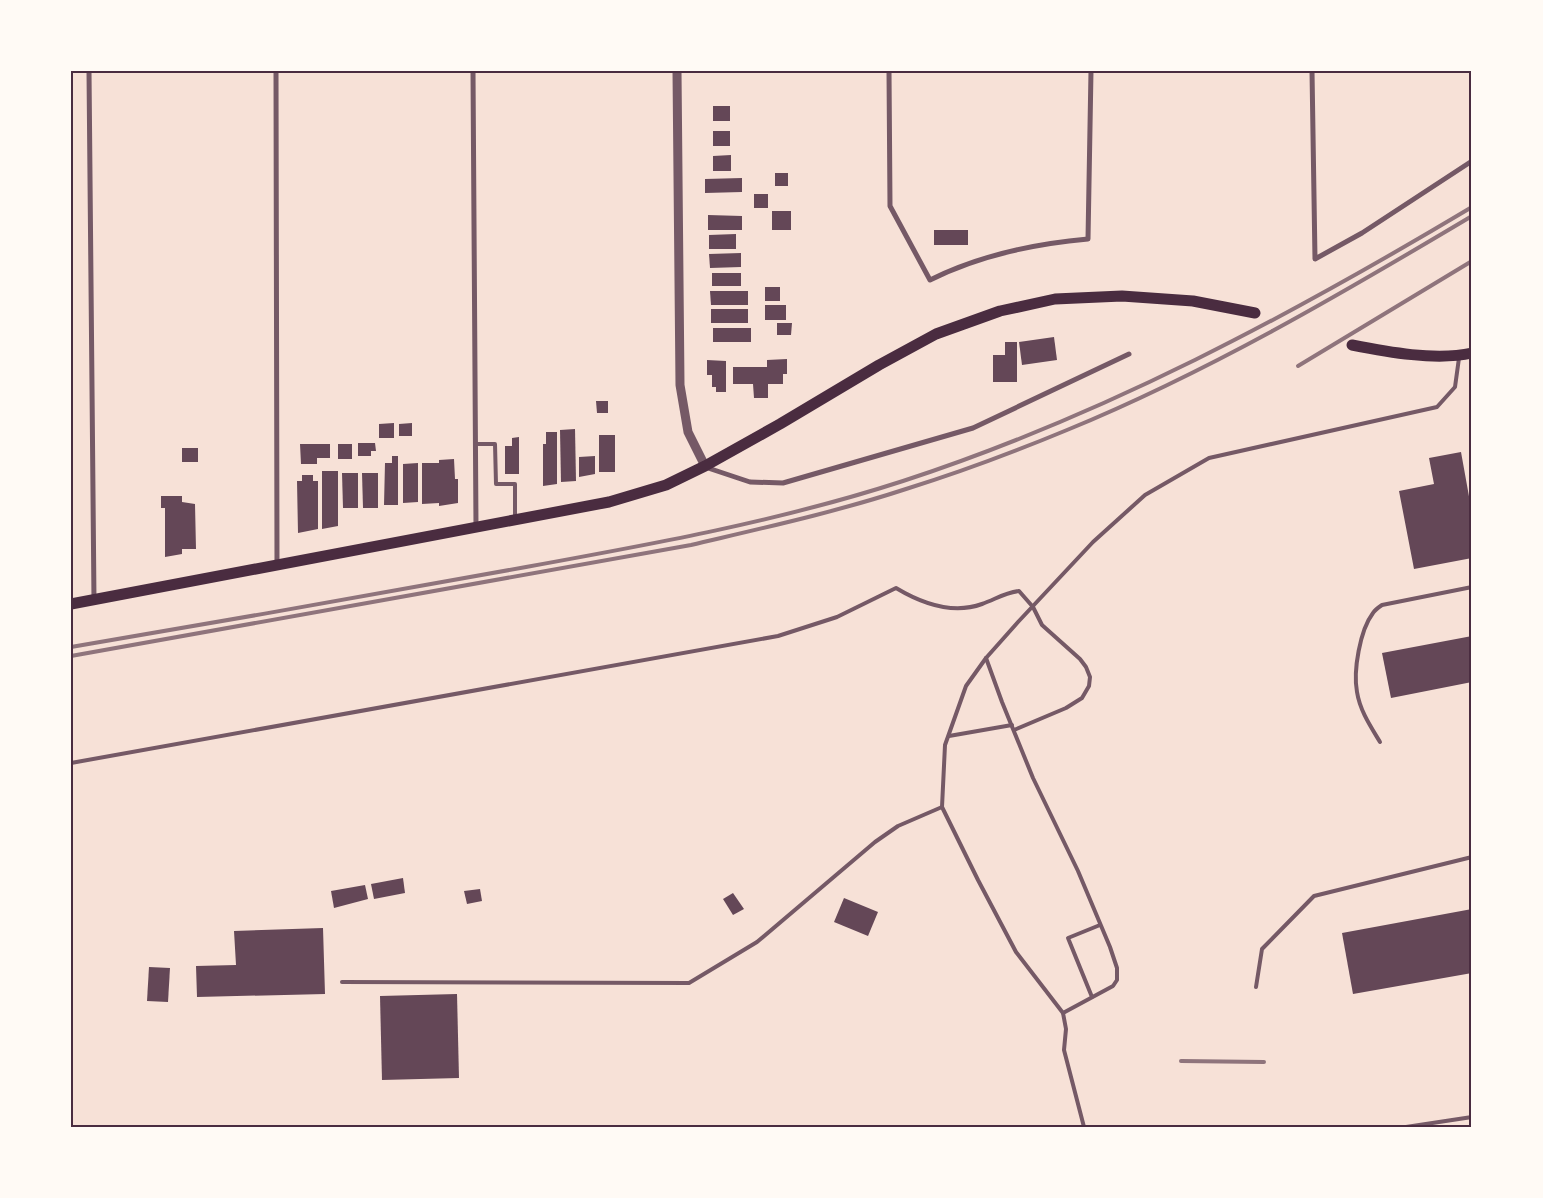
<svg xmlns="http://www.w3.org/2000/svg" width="1543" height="1198" font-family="Arial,sans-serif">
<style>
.building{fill:#644757}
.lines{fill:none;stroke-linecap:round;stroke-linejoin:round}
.service{stroke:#755966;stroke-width:4}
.minor{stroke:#755966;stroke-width:5}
.tertiary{stroke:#755966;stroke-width:9}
.primary{stroke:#4a2c40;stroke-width:11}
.rail{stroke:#8f747c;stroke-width:4}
.neatline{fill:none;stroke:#4a2c40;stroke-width:2}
</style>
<rect width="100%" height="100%" fill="#f7e1d7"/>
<g class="building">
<rect x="713" y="106" width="17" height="15"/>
<rect x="713" y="131" width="17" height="15"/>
<path d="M731,155V171H713V156Z"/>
<rect x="775" y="173" width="13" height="13"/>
<path d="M742,178V192L705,193V179Z"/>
<rect x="754" y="194" width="14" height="14"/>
<rect x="772" y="211" width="19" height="19"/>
<path d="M708,215L742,216V230H708Z"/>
<rect x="934" y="230" width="34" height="15"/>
<path d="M736,234V249H709V235Z"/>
<path d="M741,253V267L710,268L709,254Z"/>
<rect x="712" y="273" width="29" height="13"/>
<rect x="765" y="287" width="15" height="14"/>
<path d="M710,291H748V305H711Z"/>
<rect x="765" y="305" width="21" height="15"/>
<rect x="711" y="309" width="37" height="14"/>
<path d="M777,323H792L791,335H777Z"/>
<rect x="713" y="328" width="38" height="14"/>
<path d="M1054,337L1057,360L1022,365L1019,342Z"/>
<path d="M1005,342H1017V382H993V355H1005Z"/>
<path d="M787,359V374H783V384H768V398H754L753,384H733V367H767V360Z"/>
<path d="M707,360L726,361V392H716V387H712V375H707Z"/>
<path d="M596,401H608V413H597Z"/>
<path d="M394,423V438H379V424Z"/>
<path d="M412,423V436H399V424Z"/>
<path d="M575,429L576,481L561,482L560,430Z"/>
<path d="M546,432H557V484L543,486V444H546Z"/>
<rect x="599" y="435" width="16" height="37"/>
<path d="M519,437V474H505V446H512V438Z"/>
<path d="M358,443H375L376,451H371V456H358Z"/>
<path d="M300,444H330V458H317V464H301Z"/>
<rect x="338" y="444" width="14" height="15"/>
<rect x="182" y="448" width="16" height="14"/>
<path d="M1461,452L1472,513V558L1414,569L1399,491L1434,484L1429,458Z"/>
<path d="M392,456H398V505H384L385,463H392Z"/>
<path d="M595,456V474L579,477V457Z"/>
<path d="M454,459L455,479H458V503L439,506V503L422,504V463H439V460Z"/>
<path d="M418,463V502L403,503V464Z"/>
<path d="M322,471H338V526L322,529Z"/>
<path d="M342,473H358V508H343Z"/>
<path d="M362,473H378V508H363Z"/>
<path d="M302,475H313V481H318V529L298,533L297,481H302Z"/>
<path d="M161,496H182V502L195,504L196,549H182V554L165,557V508H161Z"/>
<path d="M1472,636V682L1391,698L1382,653Z"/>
<path d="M403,878L405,893L374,899L371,884Z"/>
<path d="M365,885L368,899L334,908L331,891Z"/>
<path d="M480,889L482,901L467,904L464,891Z"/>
<path d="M733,893L744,909L733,915L723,899Z"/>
<path d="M844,898L878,912L868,936L834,922Z"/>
<path d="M1472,909V973L1353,994L1342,933Z"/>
<path d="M323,928L325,994L197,997L196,966L236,965L234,931Z"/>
<path d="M149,967L170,968L168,1002L147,1001Z"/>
<path d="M457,994L459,1078L382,1080L380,996Z"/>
</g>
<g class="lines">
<g class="service">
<path d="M476,444H495L496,484H515V517"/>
<path d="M986,658L1002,702L1033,778L1078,871L1110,947L1117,968V980L1113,986L1063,1013"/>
<path d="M949,736L1012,725"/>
<path d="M1380,742C1371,727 1360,711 1357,692C1353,671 1360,630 1373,613C1375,610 1379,607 1382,605L1472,587"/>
<path d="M71,763L778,636L837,617L896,588C921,603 952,615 982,604C996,599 1004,593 1019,591L1033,607L1042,625L1080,659L1086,667L1090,677L1089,686L1082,698L1066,708L1014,730"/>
<path d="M942,807L978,880L1016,952L1063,1013L1066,1029L1064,1050L1084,1127"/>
<path d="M342,982L689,983L757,942L875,842L898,826L942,807L945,745L966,686L986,658L1018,622L1093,542L1145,495L1209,458L1437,407L1455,387L1459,358"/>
<path d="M1256,987L1262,949L1314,896L1472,857"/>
<path d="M1092,997L1068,938L1100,925"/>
<path d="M1406,1127L1472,1117"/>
</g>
<g class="minor">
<path d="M89,71L94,600"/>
<path d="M276,71L277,566"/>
<path d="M473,71L476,527"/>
<path d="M889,71L890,206L930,280C980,255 1032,244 1088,239L1091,71"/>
<path d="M1312,71L1315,259L1362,233L1472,161"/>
<path d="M705,467L750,482L783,483L973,428L1129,354"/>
</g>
<path class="tertiary" d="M677,71L680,385L688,432L705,466"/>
<g class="primary">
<path d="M1352,345C1387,352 1436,361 1472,353"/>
<path d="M71,604L609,502L666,485L705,466L780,424L879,365L936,334L1000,311L1055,299L1122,296L1193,301L1255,313"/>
</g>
<g class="rail">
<path d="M1298,366L1472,261"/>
<path d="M71,647C223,621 374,595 526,567C653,544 780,521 903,481C1105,415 1291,315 1472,207"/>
<path d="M71,656L691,545C763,528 836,512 906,489C961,472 1014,452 1067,430C1208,372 1341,294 1472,216"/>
<path d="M1181,1061L1264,1062"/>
</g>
</g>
<rect width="1543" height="1198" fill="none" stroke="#fffaf5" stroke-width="145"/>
<rect x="72" y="72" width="1398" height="1054" class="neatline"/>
</svg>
